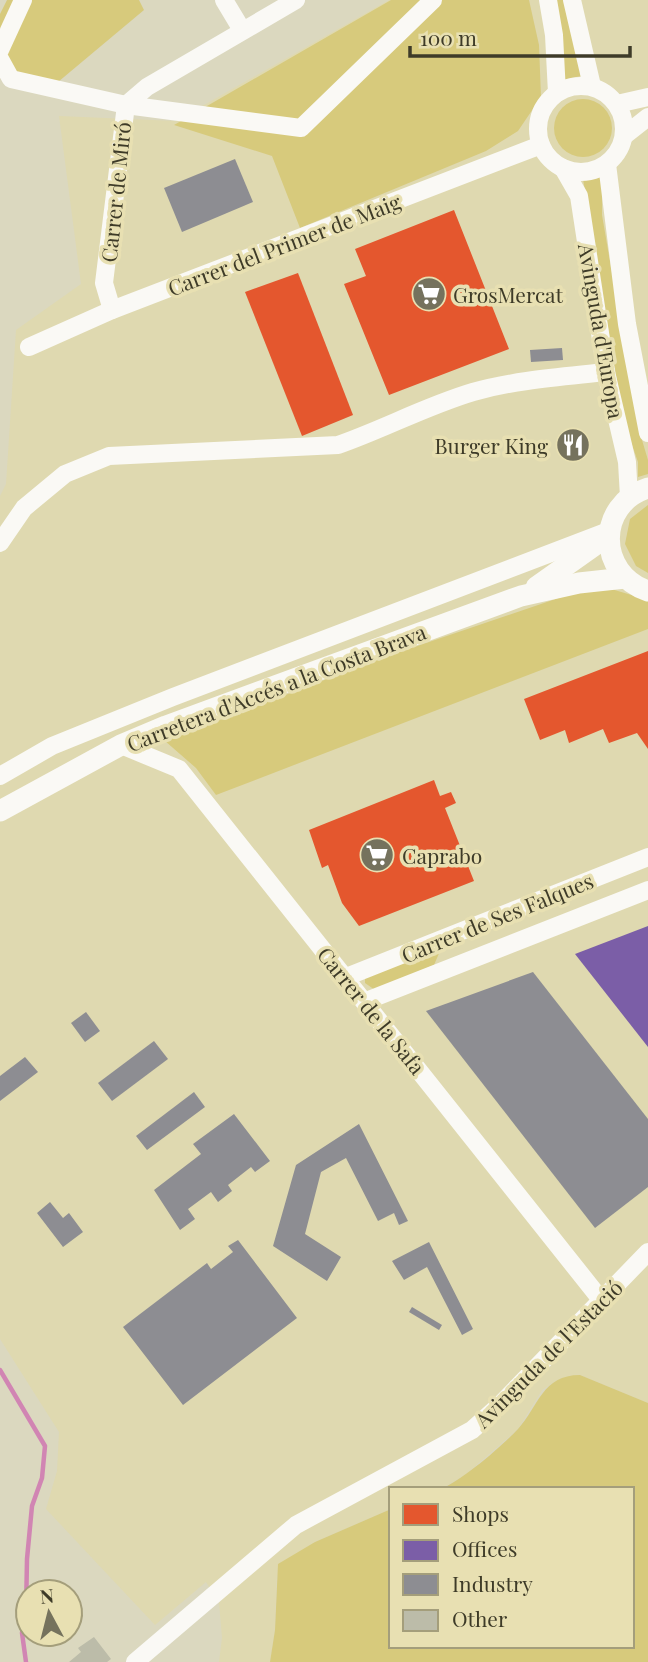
<svg xmlns="http://www.w3.org/2000/svg" width="648" height="1662" font-family="'Playfair Display',serif">
<style>
.built{fill:#dfd9b0}
.green{fill:#d7ca7c}
.shops{fill:#e4572e}
.offices{fill:#7b5ea7}
.industry{fill:#8d8d92}
.lines{fill:none;stroke-linecap:round;stroke-linejoin:round}
.stream{stroke:#d185b3;stroke-width:4.5}
.building{fill:#bcbca9}
.minor{stroke:#faf9f5;stroke-width:18}
.major{stroke:#faf9f5;stroke-width:21}
.labels{text-anchor:middle;dominant-baseline:central;stroke-width:7;stroke-linejoin:round;paint-order:stroke}
.street-label{font-size:21px;fill:#3e3b28;stroke:#e8e0b2}
.poi-label{font-size:21px;fill:#3e3b28;stroke:#e8e0b2;text-anchor:start}
</style>
<rect width="100%" height="100%" fill="#dbd8bf"/>
<path class="built" d="M389,0H648V1403L580,1375L562,1378L551,1384L542,1390L518,1429L465,1475L441,1489H391V1509L315,1542L277,1576L275,1630L270,1662H219L222,1638L219,1602L206,1582L155,1625L46,1509L57,1471L59,1432L0,1339V496L6,484L16,330L81,284L59,116L176,121Z"/>
<g class="green">
<path d="M7,0H139L144,10L58,82L5,71L0,66V14Z"/>
<path d="M391,0H529L539,45L541,97L518,131L486,151L300,228L272,156L174,125Z"/>
<path d="M555,0H566L581,76L562,80Z"/>
<circle cx="583" cy="128" r="29"/>
<path d="M602,176V215L639,430L648,460V474L638,477V462L624,422L583,179Z"/>
<path d="M648,505V573L636,566L625,544L630,519Z"/>
<path d="M608,588L648,600V629L216,795L196,768L165,741L379,659L585,589Z"/>
<path d="M443,944L434,965L375,990L365,983V977Z"/>
<path d="M580,1375L648,1403V1662H270L275,1630L278,1564L315,1542L391,1509V1646H632V1489H441C464,1479 501,1447 518,1429C539,1406 542,1375 580,1375Z"/>
</g>
<g class="shops">
<path d="M454,210L509,349L389,395L344,284L366,276L355,249Z"/>
<path d="M298,273L353,415L302,436L245,292Z"/>
<path d="M648,651V749L637,733L609,743L603,729L569,743L565,730L540,740L524,699Z"/>
<path d="M434,780L440,796L451,792L456,803L445,808L474,881L359,926L342,903L328,865L322,868L309,830Z"/>
</g>
<path class="offices" d="M648,926V1047L575,954Z"/>
<g class="industry">
<path d="M235,159L253,202L182,232L164,188Z"/>
<path d="M562,348L563,360L531,362L530,350Z"/>
<path d="M533,972L648,1119V1187L595,1228L426,1011Z"/>
<path d="M86,1012L100,1031L85,1042L71,1023Z"/>
<path d="M154,1041L168,1059L112,1101L98,1083Z"/>
<path d="M25,1057L38,1072L0,1101V1076Z"/>
<path d="M194,1092L205,1107L147,1150L136,1136Z"/>
<path d="M234,1114L270,1161L255,1172L251,1167L228,1185L232,1191L218,1202L211,1192L188,1209L195,1219L180,1230L154,1190L201,1154L193,1144Z"/>
<path d="M359,1124L408,1221L399,1225L394,1213L378,1221L346,1158L321,1172L305,1234L341,1257L327,1281L273,1246L296,1165Z"/>
<path d="M50,1202L63,1218L69,1213L83,1232L63,1247L37,1213Z"/>
<path d="M238,1240L297,1318L183,1405L123,1327L207,1263L211,1269L233,1252L228,1246Z"/>
<path d="M429,1242L473,1329L462,1335L427,1267L404,1280L392,1261Z"/>
<path d="M412,1307L442,1325L439,1330L409,1312Z"/>
</g>
<g class="lines">
<path class="stream" d="M0,1370L45,1446L42,1478L32,1506L27,1559L26,1612L22,1633L26,1662"/>
</g>
<path class="building" d="M94,1637L111,1659L107,1662H69L81,1652L78,1648Z"/>
<g class="lines">
<g class="minor">
<path d="M224,0L242,30"/>
<path d="M548,0L554,35L557,93"/>
<path d="M572,0L592,86"/>
<path d="M0,50L23,0"/>
<path d="M0,59L11,79L126,105L301,128L433,0"/>
<circle cx="581" cy="129" r="43"/>
<path d="M617,104L648,97"/>
<path d="M624,136L648,117"/>
<path d="M607,164L627,324L648,433"/>
<path d="M563,168L579,196L606,372L627,462L629,497"/>
<path d="M112,310L104,283L126,105L147,87L296,0"/>
<path d="M29,347L112,310L541,145"/>
<path d="M0,543L24,508L65,474L109,456L338,445C384,429 426,406 473,392C516,380 561,377 606,372"/>
<path d="M121,745L179,769L602,1301"/>
<path d="M0,776L52,746L173,697L606,532"/>
<path d="M346,977L648,857"/>
<path d="M366,1001L648,890"/>
<path d="M135,1662L296,1525L472,1430L501,1404L648,1252"/>
</g>
<g class="major">
<path d="M648,488C596,504 597,574 648,591"/>
<path d="M536,587L608,536"/>
<path d="M0,811L121,745L166,726L521,596L579,583L625,578"/>
</g>
</g>
<defs>
<g id="supermarket-disc" transform="scale(1.75)"><circle r="9.5" fill="#75725d" stroke="#e8e0b2"/><path d="M-6-5.5h2.5l.6 2H6L4.5 2H-2.5L-4.4-4H-6ZM-1.5 3.2a1.3 1.3 0 1 0 .1 0ZM3 3.2a1.3 1.3 0 1 0 .1 0Z" fill="#fff"/></g>
<g id="restaurant-disc" transform="scale(1.75)"><circle r="9.5" fill="#75725d" stroke="#e8e0b2"/><path d="M-5-6h1v4h1v-4h1v4h1v-4h1v5L-1.5 .5V6h-2V.5L-5-1ZM5-6V6H3V1.5H1.5Q1.5-4 5-6Z" fill="#fff"/></g>
</defs>
<g fill-rule="evenodd">
<use href="#supermarket-disc" x="429" y="294"/>
<use href="#restaurant-disc" x="573" y="445"/>
<use href="#supermarket-disc" x="377" y="855"/>
</g>
<g class="labels">
<g class="street-label">
<text transform="translate(115 192) rotate(-84)">Carrer de Miró</text>
<text transform="translate(284 244) rotate(-21)">Carrer del Primer de Maig</text>
<text transform="translate(602 331) rotate(80)">Avinguda d'Europa</text>
<text transform="translate(276 687) rotate(-21)">Carretera d'Accés a la Costa Brava</text>
<text transform="translate(497 917) rotate(-22)">Carrer de Ses Falques</text>
<text transform="translate(372 1010) rotate(51)">Carrer de la Safa</text>
<text transform="translate(548 1353) rotate(-45)">Avinguda de l'Estació</text>
</g>
<g class="poi-label">
<text x="453" y="294">GrosMercat</text>
<text x="548" y="445" text-anchor="end">Burger King</text>
<text x="402" y="855">Caprabo</text>
</g>
</g>
<rect x="389" y="1487" width="245" height="161" fill="#e8e0b2" stroke="#a49e7b" stroke-width="2"/>
<rect x="403" y="1504" width="35" height="21" fill="#e4572e" stroke="#a49e7b" stroke-width="2"/>
<text x="452" y="1522" font-size="21" fill="#3e3b28">Shops</text>
<rect x="403" y="1540" width="35" height="21" fill="#7b5ea7" stroke="#a49e7b" stroke-width="2"/>
<text x="452" y="1557" font-size="21" fill="#3e3b28">Offices</text>
<rect x="403" y="1574" width="35" height="21" fill="#8d8d92" stroke="#a49e7b" stroke-width="2"/>
<text x="452" y="1592" font-size="21" fill="#3e3b28">Industry</text>
<rect x="403" y="1610" width="35" height="21" fill="#bcbca9" stroke="#a49e7b" stroke-width="2"/>
<text x="452" y="1627" font-size="21" fill="#3e3b28">Other</text>
<g transform="translate(49 1613) rotate(353)"><circle r="33" fill="#e8e0b2" stroke="#a49e7b" stroke-width="2"/>
<path d="M0-5L12 26L0 18L-12 26Z" fill="#75725d"/>
<text y="-10" font-size="19" font-weight="bold" text-anchor="middle" fill="#3e3b28">N</text>
</g>
<path d="M410 46v10h220v-10" fill="none" stroke="#3e3b28" stroke-width="3.5"/>
<text x="420" y="46" font-size="21" fill="#3e3b28" stroke="#e8e0b2" stroke-width="5" paint-order="stroke">100 m</text>
</svg>
